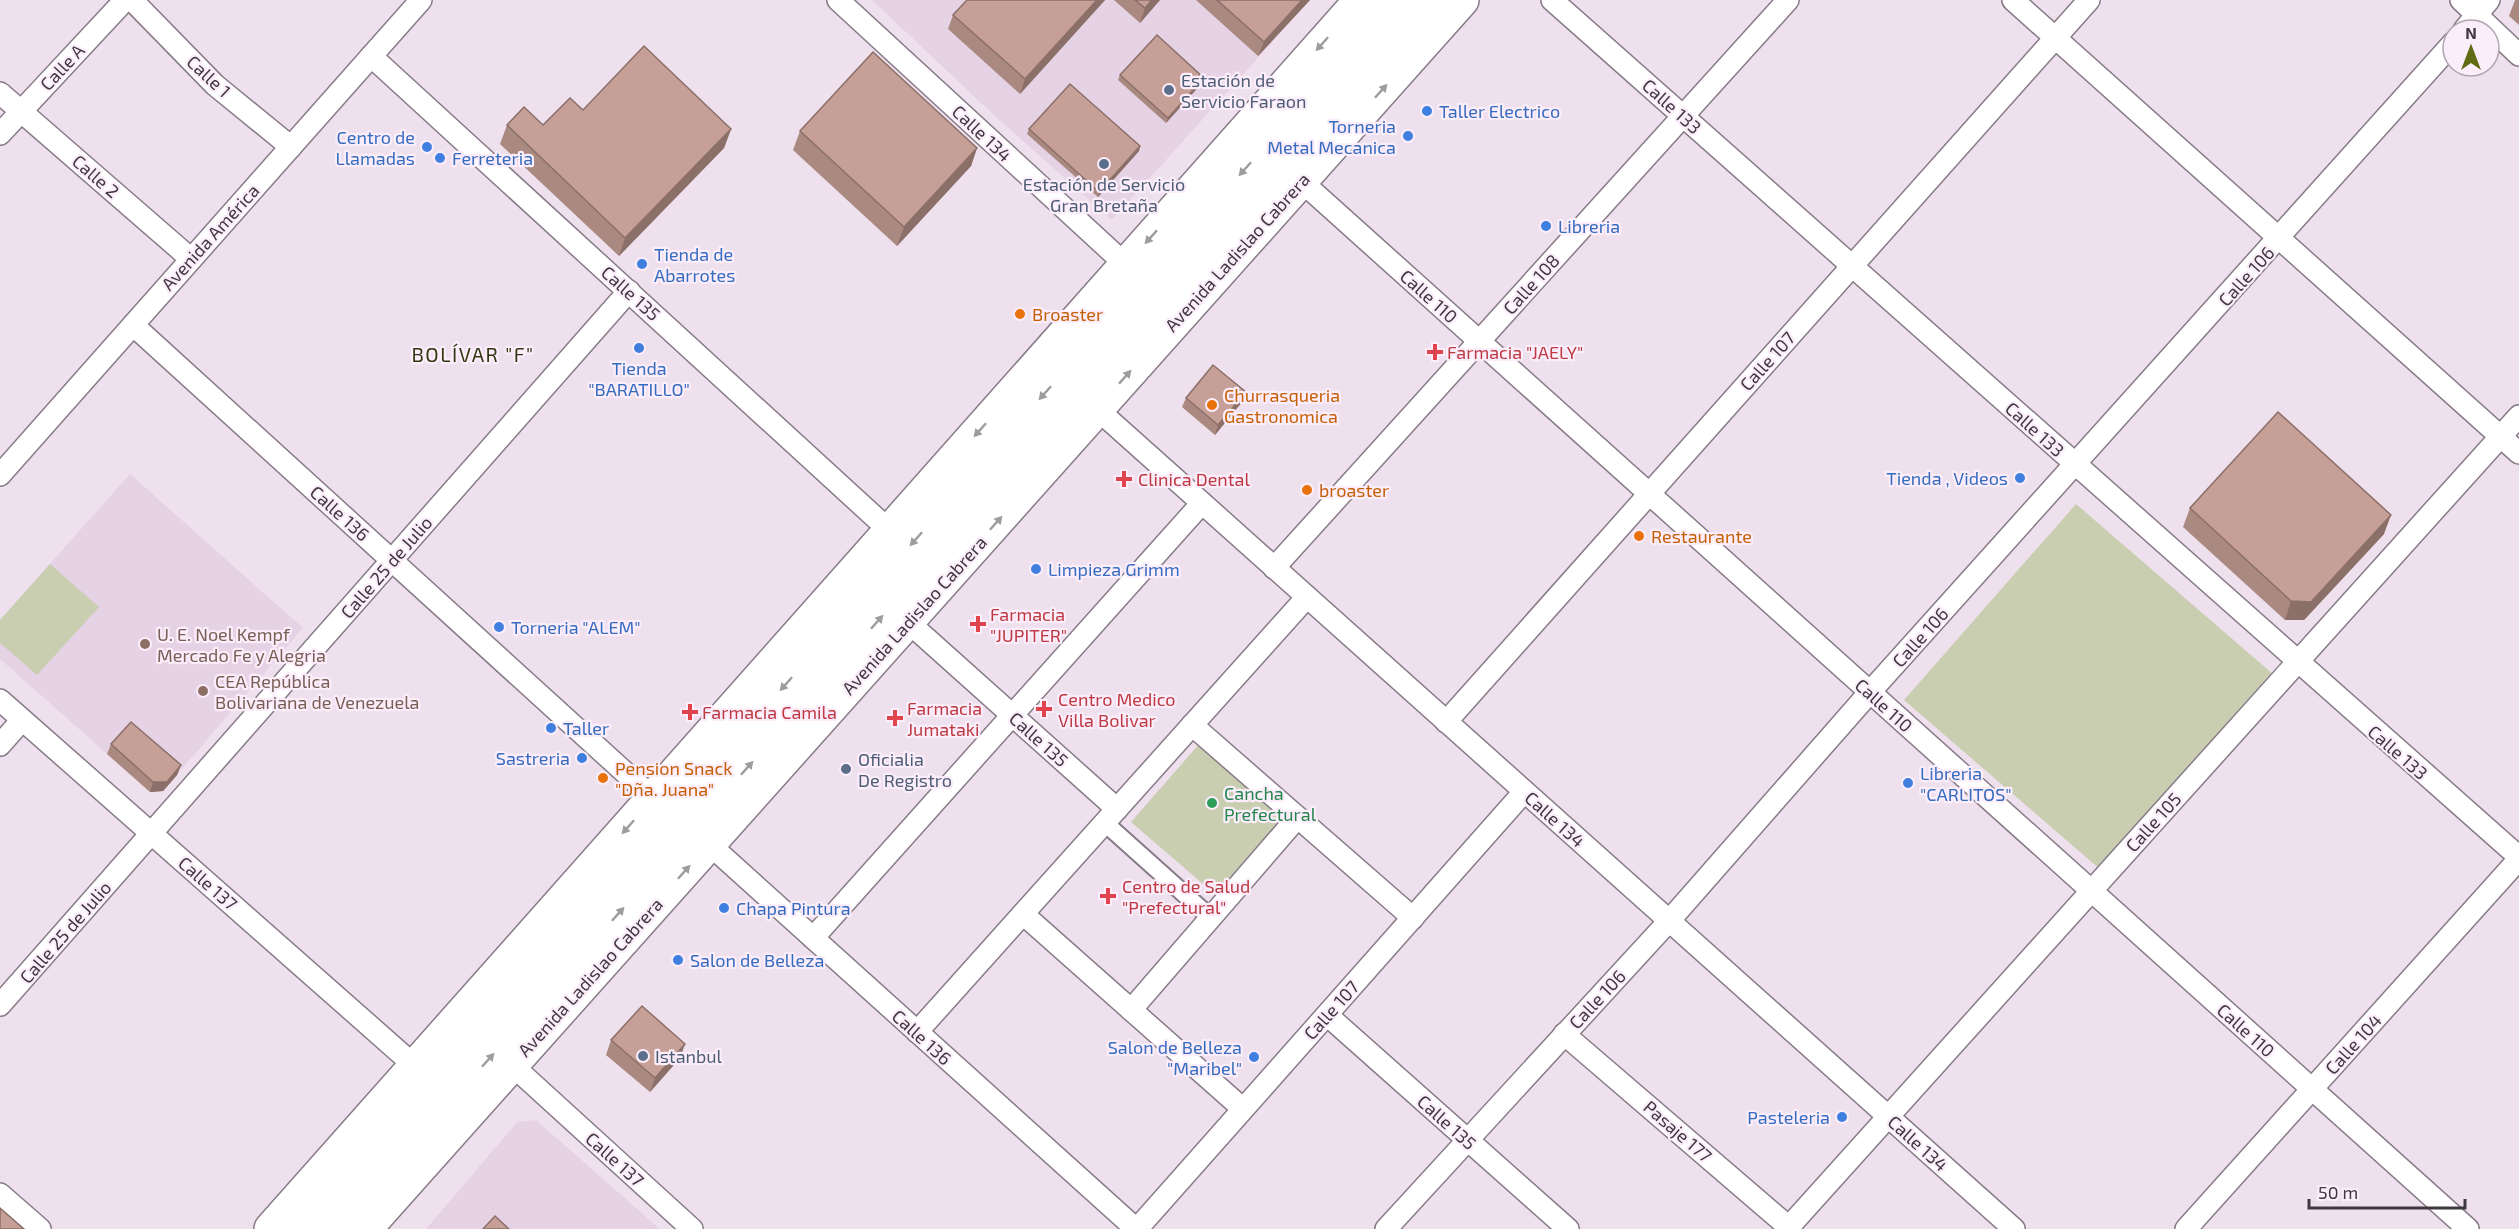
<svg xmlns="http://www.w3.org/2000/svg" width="2519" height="1229" font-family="'Exo 2',sans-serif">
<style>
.built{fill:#e6d2e5}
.green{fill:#c9ceb1}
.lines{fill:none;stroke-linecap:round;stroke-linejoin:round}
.pedestrian-casing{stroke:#887b88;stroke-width:20}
.minor-casing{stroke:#887b88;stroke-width:24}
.primary-casing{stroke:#887b88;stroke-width:36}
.trunk-casing{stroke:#887b88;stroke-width:36}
.pedestrian{stroke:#fff;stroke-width:16}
.minor{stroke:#fff;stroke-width:21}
.primary{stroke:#fff;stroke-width:33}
.trunk{stroke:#fff;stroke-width:33}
.wall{fill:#aa8981}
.shaded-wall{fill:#8b6f69}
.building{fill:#c69f96;stroke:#8b6f69;stroke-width:1.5}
.oneway{fill:#9f9c9f}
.service-dot{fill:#5c6f8a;stroke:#fcedfb;stroke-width:2}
.shop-dot{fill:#3f7fe0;stroke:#fcedfb;stroke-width:2}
.food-dot{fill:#e8710a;stroke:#fcedfb;stroke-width:2}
.health-dot{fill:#e0444e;stroke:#fcedfb;stroke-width:2}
.education-dot{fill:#8d6e63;stroke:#fcedfb;stroke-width:2}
.leisure-dot{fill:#2e9e5b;stroke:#fcedfb;stroke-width:2}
.labels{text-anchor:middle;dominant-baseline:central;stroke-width:4.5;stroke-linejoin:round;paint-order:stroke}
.street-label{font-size:18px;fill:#3f393f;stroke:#fcedfb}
.service-label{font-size:18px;fill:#4e5e75;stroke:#fcedfb;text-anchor:start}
.shop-label{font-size:18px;fill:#366cbe;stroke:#fcedfb;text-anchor:start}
.food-label{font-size:18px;fill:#c56008;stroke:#fcedfb;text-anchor:start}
.health-label{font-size:18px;fill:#be3a42;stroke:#fcedfb;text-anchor:start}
.education-label{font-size:18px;fill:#785e54;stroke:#fcedfb;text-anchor:start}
.leisure-label{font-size:18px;fill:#27864d;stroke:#fcedfb;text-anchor:start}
.neighbourhood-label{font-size:20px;letter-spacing:1.5px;fill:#31370f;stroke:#fcedfb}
</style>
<rect width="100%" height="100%" fill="#efe0ee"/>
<g class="built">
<path d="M872,0H1310L1112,220L997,118Z"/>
<path d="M130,474L303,628L163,791L150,792L0,659V620Z"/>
<path d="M536,1120L660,1229H426L517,1122Z"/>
</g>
<g class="green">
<path d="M2076,504L2274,675L2102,871L1904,700Z"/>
<path d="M50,564L99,607L37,675L0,643V620Z"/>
<path d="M1200,743L1286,817L1217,896L1131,822Z"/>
</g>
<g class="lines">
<g class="pedestrian-casing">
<path id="pedestrian" d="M1105,823L1211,918"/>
</g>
<g class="minor-casing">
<g id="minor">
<path d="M132,0L215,85L291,147"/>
<path d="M838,0L1126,265"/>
<path d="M1552,0L2519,857"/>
<path d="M2013,0L2519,453"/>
<path d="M2461,0L2519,55"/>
<path d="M2464,30L2489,0"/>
<path d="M371,56L890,531"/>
<path d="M0,93L191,259"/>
<path d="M0,134L125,0"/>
<path d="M1301,181L2468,1229"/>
<path d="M133,325L653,798"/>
<path d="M1097,409L2014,1229"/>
<path d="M0,475L421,0"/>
<path d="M1274,568L1788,0"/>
<path d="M907,621L1117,809"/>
<path d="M0,700L415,1066"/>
<path d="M1446,722L2089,0"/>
<path d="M1192,725L1413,918"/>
<path d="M0,745L22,720"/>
<path d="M709,844L1136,1229"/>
<path d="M1023,914L1243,1109"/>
<path d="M813,938L1202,503"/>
<path d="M0,1005L629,291"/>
<path d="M1131,1010L1297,818"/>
<path d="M1327,1015L1568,1229"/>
<path d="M917,1032L1307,597"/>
<path d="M1564,1034L1791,1229"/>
<path d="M512,1065L692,1229"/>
<path d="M0,1194L40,1229"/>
<path d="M1137,1229L1524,792"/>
<path d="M1386,1229L1669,921L1870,692L2453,43"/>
<path d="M1787,1229L2519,416"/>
<path d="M2186,1229L2519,859"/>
</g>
</g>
<g class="primary-casing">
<g id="primary">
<path d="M300,1229L1396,0"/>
<path d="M338,1229L1429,0"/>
</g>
</g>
<g class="trunk-casing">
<g id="trunk">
<path d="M271,1229L1361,0"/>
<path d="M365,1229L1462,0"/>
</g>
</g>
<use href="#pedestrian" class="pedestrian"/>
<use href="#minor" class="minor"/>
<use href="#primary" class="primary"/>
<use href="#trunk" class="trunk"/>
</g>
<g class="wall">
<path d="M967,0H1105L1020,94L948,29L953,15Z"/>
<path d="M1114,0H1160L1140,23Z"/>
<path d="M1196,0H1310L1258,56Z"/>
<path d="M2515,0H2519V25L2509,16Z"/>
<path d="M1120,75L1202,83L1166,123L1118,80Z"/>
<path d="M583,110L731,129L724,148L619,256L500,144L507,125H543Z"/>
<path d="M1029,129L1140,146L1139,151L1098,197L1027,134Z"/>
<path d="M800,131L977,148L971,166L897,246L793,150Z"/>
<path d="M1246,392L1242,402L1215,435L1182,407L1186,398Z"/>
<path d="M2190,508L2384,534L2304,620H2285L2183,527Z"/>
<path d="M111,744L181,765L177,775L163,791L150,792L107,754Z"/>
<path d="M611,1040L680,1058L650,1092L606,1055Z"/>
</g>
<g class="shaded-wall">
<path d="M1097,0H1105L1020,94L1025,79Z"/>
<path d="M1152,0H1160L1140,23L1145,8Z"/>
<path d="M1302,0H1310L1258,56L1264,42Z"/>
<path d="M1204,78L1202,83L1166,123L1168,118Z"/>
<path d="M731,129L724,148L619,256L625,238Z"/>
<path d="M1140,146L1139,151L1098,197L1099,192Z"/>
<path d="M977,148L971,166L897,246L904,227Z"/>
<path d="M1246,392L1242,402L1215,435L1218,425Z"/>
<path d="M2391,515L2384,534L2304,620H2285L2291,601Z"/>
<path d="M181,765L177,775L163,791L150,792L153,782Z"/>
<path d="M685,1044L680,1058L650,1092L655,1078Z"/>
</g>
<g class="building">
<path d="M967,0H1097L1025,79L953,15Z"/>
<path d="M1135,0H1152L1145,8Z"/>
<path d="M1217,0H1302L1264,42Z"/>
<path d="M1157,35L1204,78L1168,118L1120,75Z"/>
<path d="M644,46L731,129L625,238L507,125L524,107L543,125L570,98L583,110Z"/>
<path d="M873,52L977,148L904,227L800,131Z"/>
<path d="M1070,84L1140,146L1099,192L1029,129Z"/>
<path d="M1213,365L1246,392L1218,425L1186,398Z"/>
<path d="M2278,412L2391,515L2311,602L2291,601L2190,508Z"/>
<path d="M131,722L181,765L167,782H153L111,744Z"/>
<path d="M642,1006L685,1044L655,1078L611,1040Z"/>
<path d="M0,1208L24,1229H0Z"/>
<path d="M495,1216L509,1229H483Z"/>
</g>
<defs><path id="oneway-solid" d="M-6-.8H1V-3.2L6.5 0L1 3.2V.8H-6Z" transform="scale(1.5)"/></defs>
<g class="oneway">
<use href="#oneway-solid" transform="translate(1322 44) rotate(132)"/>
<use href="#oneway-solid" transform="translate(1381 91) rotate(-48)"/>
<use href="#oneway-solid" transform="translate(1245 169) rotate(132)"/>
<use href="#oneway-solid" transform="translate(1151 237) rotate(132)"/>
<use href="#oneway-solid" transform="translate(1125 377) rotate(-48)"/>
<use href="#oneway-solid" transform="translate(1045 393) rotate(132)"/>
<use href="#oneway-solid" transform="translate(980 430) rotate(132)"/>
<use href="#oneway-solid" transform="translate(996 523) rotate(-48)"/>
<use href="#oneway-solid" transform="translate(916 539) rotate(132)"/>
<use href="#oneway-solid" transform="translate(877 622) rotate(-48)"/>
<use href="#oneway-solid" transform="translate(786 684) rotate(132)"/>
<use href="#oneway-solid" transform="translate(747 768) rotate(-48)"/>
<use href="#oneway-solid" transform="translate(628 827) rotate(132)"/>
<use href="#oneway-solid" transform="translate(684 872) rotate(-48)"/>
<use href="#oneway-solid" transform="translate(618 914) rotate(-48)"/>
<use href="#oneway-solid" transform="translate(488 1060) rotate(-48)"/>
</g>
<g class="service-dot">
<circle cx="1169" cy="90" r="6"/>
<circle cx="1104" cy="164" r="6"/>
<circle cx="846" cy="769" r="6"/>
<circle cx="643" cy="1056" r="6"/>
</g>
<g class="shop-dot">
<circle cx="1427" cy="111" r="6"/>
<circle cx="1408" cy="136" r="6"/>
<circle cx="427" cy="147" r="6"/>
<circle cx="440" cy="158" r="6"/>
<circle cx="1546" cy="226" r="6"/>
<circle cx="642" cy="264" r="6"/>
<circle cx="639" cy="348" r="6"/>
<circle cx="2020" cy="478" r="6"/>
<circle cx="1036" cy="569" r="6"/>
<circle cx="499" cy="627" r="6"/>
<circle cx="551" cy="728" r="6"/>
<circle cx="582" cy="758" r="6"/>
<circle cx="1908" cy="783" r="6"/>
<circle cx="724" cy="908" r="6"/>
<circle cx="678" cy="960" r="6"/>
<circle cx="1254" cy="1057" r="6"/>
<circle cx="1842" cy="1117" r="6"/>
</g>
<g class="food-dot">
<circle cx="1020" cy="314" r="6"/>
<circle cx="1212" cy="405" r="6"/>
<circle cx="1307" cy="490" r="6"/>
<circle cx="1639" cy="536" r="6"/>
<circle cx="603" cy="778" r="6"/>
</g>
<g class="health-dot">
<path d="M1432 343h6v6h6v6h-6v6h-6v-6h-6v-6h6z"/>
<path d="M1121 470h6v6h6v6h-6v6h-6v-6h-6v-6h6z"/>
<path d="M975 615h6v6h6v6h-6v6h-6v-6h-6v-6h6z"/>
<path d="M1041 700h6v6h6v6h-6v6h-6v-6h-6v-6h6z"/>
<path d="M687 703h6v6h6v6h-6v6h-6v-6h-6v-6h6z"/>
<path d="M892 709h6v6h6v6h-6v6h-6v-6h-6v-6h6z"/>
<path d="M1105 887h6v6h6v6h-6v6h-6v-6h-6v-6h6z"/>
</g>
<g class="education-dot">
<circle cx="145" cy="644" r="6"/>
<circle cx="203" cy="691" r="6"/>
</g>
<circle class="leisure-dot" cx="1212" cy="803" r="6"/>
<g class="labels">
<g class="street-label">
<text transform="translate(62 67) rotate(-47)">Calle A</text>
<text transform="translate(209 76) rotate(43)">Calle 1</text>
<text transform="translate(1672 106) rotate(42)">Calle 133</text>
<text transform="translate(982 133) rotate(43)">Calle 134</text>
<text transform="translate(96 176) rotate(41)">Calle 2</text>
<text transform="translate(210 237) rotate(-48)">Avenida América</text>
<text transform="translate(1237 252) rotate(-48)">Avenida Ladislao Cabrera</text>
<text transform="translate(2246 276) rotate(-48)">Calle 106</text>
<text transform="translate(1531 284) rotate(-48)">Calle 108</text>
<text transform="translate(631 293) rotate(42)">Calle 135</text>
<text transform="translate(1429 296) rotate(42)">Calle 110</text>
<text transform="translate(1767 361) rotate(-48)">Calle 107</text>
<text transform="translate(2035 429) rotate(42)">Calle 133</text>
<text transform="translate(340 513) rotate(42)">Calle 136</text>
<text transform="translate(386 567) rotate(-49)">Calle 25 de Julio</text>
<text transform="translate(914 615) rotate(-48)">Avenida Ladislao Cabrera</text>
<text transform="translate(1920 637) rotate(-48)">Calle 106</text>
<text transform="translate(1884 705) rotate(42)">Calle 110</text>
<text transform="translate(1039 739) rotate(42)">Calle 135</text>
<text transform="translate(2398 752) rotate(41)">Calle 133</text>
<text transform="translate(1555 819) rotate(42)">Calle 134</text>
<text transform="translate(2153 822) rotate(-48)">Calle 105</text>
<text transform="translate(208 883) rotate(41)">Calle 137</text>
<text transform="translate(65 932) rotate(-49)">Calle 25 de Julio</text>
<text transform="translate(590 977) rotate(-48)">Avenida Ladislao Cabrera</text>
<text transform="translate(1597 999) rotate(-47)">Calle 106</text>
<text transform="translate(1331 1010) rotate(-48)">Calle 107</text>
<text transform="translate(2246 1030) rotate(42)">Calle 110</text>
<text transform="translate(922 1037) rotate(42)">Calle 136</text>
<text transform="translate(2353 1044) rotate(-48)">Calle 104</text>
<text transform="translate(1447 1122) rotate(42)">Calle 135</text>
<text transform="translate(1678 1131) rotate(41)">Pasaje 177</text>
<text transform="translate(1918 1143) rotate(42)">Calle 134</text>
<text transform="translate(615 1159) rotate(42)">Calle 137</text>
</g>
<g class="service-label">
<text x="1181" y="80">Estación de<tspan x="1181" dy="21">Servicio Faraon</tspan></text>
<text x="1104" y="184" text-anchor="middle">Estación de Servicio<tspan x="1104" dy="21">Gran Bretaña</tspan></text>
<text x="858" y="759">Oficialia<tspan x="858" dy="21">De Registro</tspan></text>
<text x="655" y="1056">Istanbul</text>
</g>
<g class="shop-label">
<text x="1439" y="111">Taller Electrico</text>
<text x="1396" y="126" text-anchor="end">Torneria<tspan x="1396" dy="21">Metal Mecanica</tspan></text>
<text x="415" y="137" text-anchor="end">Centro de<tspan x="415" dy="21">Llamadas</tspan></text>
<text x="452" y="158">Ferreteria</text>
<text x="1558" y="226">Libreria</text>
<text x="654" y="254">Tienda de<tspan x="654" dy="21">Abarrotes</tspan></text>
<text x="639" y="368" text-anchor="middle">Tienda<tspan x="639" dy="21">"BARATILLO"</tspan></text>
<text x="2008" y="478" text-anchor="end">Tienda , Videos</text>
<text x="1048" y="569">Limpieza Grimm</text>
<text x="511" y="627">Torneria "ALEM"</text>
<text x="563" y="728">Taller</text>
<text x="570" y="758" text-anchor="end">Sastreria</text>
<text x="1920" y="773">Libreria<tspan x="1920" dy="21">"CARLITOS"</tspan></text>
<text x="736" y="908">Chapa Pintura</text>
<text x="690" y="960">Salon de Belleza</text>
<text x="1242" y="1047" text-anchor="end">Salon de Belleza<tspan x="1242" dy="21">"Maribel"</tspan></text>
<text x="1830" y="1117" text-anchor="end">Pasteleria</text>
</g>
<g class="food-label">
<text x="1032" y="314">Broaster</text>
<text x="1224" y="395">Churrasqueria<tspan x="1224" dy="21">Gastronomica</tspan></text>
<text x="1319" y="490">broaster</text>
<text x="1651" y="536">Restaurante</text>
<text x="615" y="768">Pension Snack<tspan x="615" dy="21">"Dña. Juana"</tspan></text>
</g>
<g class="health-label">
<text x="1447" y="352">Farmacia "JAELY"</text>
<text x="1138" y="479">Clinica Dental</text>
<text x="990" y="614">Farmacia<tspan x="990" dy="21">"JUPITER"</tspan></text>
<text x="1058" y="699">Centro Medico<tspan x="1058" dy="21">Villa Bolivar</tspan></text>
<text x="907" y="708">Farmacia<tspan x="907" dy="21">Jumataki</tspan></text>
<text x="702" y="712">Farmacia Camila</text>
<text x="1122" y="886">Centro de Salud<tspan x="1122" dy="21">"Prefectural"</tspan></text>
</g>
<g class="education-label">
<text x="157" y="634">U. E. Noel Kempf<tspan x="157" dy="21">Mercado Fe y Alegria</tspan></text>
<text x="215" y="681">CEA República<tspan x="215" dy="21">Bolivariana de Venezuela</tspan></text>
</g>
<g class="leisure-label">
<text x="1224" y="793">Cancha<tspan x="1224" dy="21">Prefectural</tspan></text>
</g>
<g class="neighbourhood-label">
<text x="473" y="354">BOLÍVAR "F"</text>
</g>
</g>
<g transform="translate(2471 48)"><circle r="28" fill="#fcedfb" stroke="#b0a5b0" stroke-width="1.5"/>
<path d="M0-4.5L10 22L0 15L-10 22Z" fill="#606c14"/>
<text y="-9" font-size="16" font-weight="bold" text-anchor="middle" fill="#3f393f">N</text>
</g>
<path d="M2309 1199v9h156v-9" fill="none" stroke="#3f393f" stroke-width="3"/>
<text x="2318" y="1199" font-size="18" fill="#3f393f" stroke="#fcedfb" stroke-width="4.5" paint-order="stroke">50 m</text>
</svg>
